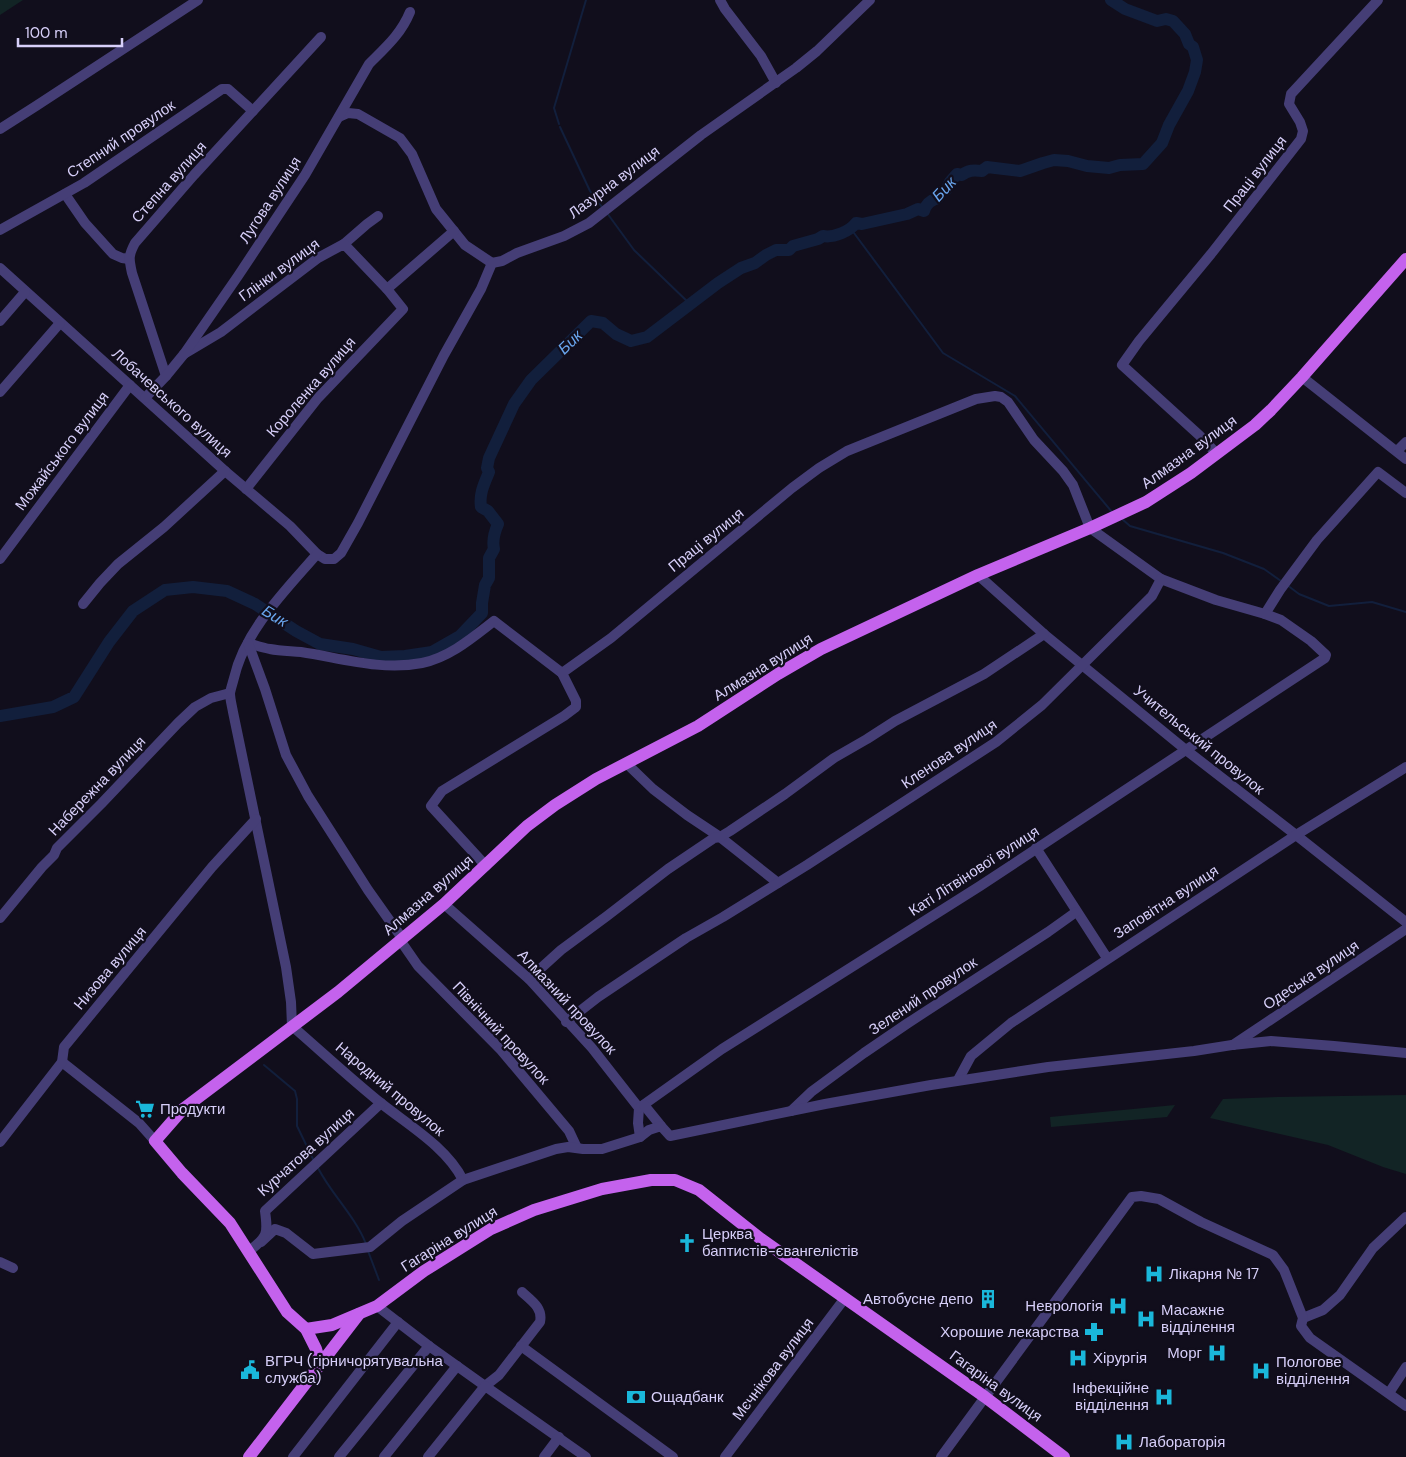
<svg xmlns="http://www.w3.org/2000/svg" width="1406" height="1457" font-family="'DM Sans',sans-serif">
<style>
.green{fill:#122425}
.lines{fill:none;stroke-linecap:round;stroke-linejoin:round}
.stream{stroke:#121f3c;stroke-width:2}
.river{stroke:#121f3c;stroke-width:12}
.minor{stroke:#453e76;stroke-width:10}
.major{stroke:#c462ed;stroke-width:12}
.labels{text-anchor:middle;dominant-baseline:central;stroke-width:4.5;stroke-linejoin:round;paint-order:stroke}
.street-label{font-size:15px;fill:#d7cff9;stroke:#110e1c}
.poi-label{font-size:15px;fill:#d7cff9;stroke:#110e1c;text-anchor:start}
.water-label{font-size:16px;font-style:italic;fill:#69a5ed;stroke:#110e1c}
</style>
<rect width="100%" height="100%" fill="#110e1c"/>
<g class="green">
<path d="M0,0H23L0,15Z"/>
<path d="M1406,1095V1174L1383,1167L1328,1145L1210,1118L1223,1099L1278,1097Z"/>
<path d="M1175,1105L1167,1117L1051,1127L1050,1117Z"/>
</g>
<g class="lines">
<g class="stream">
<path d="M559,124L554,108L586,0"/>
<path d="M560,127L590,191L602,207"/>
<path d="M607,213L634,250L691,305"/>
<path d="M851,229L943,353L1015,396L1112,512"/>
<path d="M1122,519L1130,526L1223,553L1264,569L1281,581"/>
<path d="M1287,585L1299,594L1329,606L1372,602L1406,612"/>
<path d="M264,1065L295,1091L297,1099V1126L314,1161"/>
<path d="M318,1168C332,1195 355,1216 366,1244"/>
<path d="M368,1251L379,1280"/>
</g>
<path class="river" d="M0,716L53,707L74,697L109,642L133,611L165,590L193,587L227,591L255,604L296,631L320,644L353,649L381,657L405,656L432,652L460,636L482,613V603L485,585L489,578V558L494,549C492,540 494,533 498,524L488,511L481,507C479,494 484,484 489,472L487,468L489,458L514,404L531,380L591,321L603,323L616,334L631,341L647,337L718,283L741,268L755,263L766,255L776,250H789L793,246L818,239L823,236C834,238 850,231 856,223L862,224L907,214L918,209L924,211C926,204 931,200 938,198L941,192L946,190L950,182L957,174L962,175C968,170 974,170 982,171L987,167L1020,171L1043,163L1054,160L1068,161L1087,166L1109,168L1120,165L1143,164L1162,143L1169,125L1188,91L1195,72L1197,60L1193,47L1189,44L1185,34L1173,21L1166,19L1157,21L1125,9L1111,0"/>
<g class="minor">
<path d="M720,0L725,9L761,56L776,83"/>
<path d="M339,117L348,113L358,114L400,138L412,154L436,209L465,245L492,263"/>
<path d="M0,129L36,106L198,0"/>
<path d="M65,194L85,223L113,254L122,258L129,259"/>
<path d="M0,230L84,183L222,89H228L253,111"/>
<path d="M344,244L367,224L378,216"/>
<path d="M0,268L225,471L290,526L317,554L325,559H334L341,553L358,523L444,355L481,289L492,263L502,261L517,253L564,236L589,223L701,135L796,68L817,51L870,0"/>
<path d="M387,289L454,231"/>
<path d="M0,321L25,292"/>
<path d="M184,354L221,332L318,258L344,244L387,289L403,309L318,398L246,489"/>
<path d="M166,376L132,273C129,259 128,256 135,243L194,175L321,37"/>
<path d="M1302,377L1406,459"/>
<path d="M0,392L60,323"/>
<path d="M145,398L166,376L184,354L238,276L305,175L369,64C386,47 401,34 410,12"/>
<path d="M1397,451L1406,442"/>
<path d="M1217,454L1199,435L1122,365L1139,341L1211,254L1301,139L1303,131L1300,122L1289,104L1291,94L1378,0"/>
<path d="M317,554C286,590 245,630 234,678C233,682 231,688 230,693C230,699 232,706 233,712L286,967L291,1002L292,1026C322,1052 351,1079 382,1104C410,1126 447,1148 463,1180"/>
<path d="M0,559L130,385"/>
<path d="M978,575L1044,634L1186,750L1296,835L1406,922"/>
<path d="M83,604L100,583L118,564L164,527L225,471"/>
<path d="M1265,614L1280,590L1317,540L1378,472L1406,493"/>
<path d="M248,643C255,645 263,648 270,649C280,651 291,651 301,652C341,658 381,671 422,663C450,657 472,638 494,621L562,673"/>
<path d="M248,643L265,689L286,755L308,796L368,890L402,938"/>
<path d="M627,764L653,789L687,815L720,837L778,883"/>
<path d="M1036,848L1107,958"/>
<path d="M486,866L431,806L442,791L564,716L576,707V701L562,673L611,638L792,488L819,468L847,451L976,399L995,396L1001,397L1008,402L1034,440L1063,471L1073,485L1090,528L1161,579"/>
<path d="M444,904L529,979L592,1048L639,1108L638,1123L640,1137"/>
<path d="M0,918L42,867L54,855L57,848L101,804L178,723L195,707L211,698L230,693"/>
<path d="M400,940L418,966L501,1050L569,1131L577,1148"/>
<path d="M529,979L561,950L607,916L668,869L714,838L720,837L730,831L785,794L834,758L867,739L895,721L984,674L1044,634"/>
<path d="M566,1022L598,997L686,938L723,917L807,865L996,742L1042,705L1152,596L1161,579L1216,600L1265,614L1281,620L1311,641L1326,655L1325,658L980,886L722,1049L639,1108"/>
<path d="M1233,1045L1406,929"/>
<path d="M62,1062L139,1123L155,1141"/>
<path d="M958,1080L971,1056L1011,1023L1296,835L1406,767"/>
<path d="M644,1105L661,1126"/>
<path d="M791,1111L811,1092L864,1053L908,1023L1048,932L1076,912"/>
<path d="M0,1142L62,1062L64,1047L212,867L256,819"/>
<path d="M261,1242L275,1229L286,1233L313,1254L370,1247L402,1221L463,1180L556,1149L568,1147L583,1149H602L640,1137L649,1130L661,1126L670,1136L825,1104L931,1085L1048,1067L1194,1051L1232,1045L1271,1041L1334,1046L1406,1053"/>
<path d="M249,1251C268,1237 268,1233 265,1211L381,1103"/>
<path d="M0,1262L13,1268"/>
<path d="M377,1306L429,1346L485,1386L499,1375L540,1322C543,1308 532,1301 522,1292"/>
<path d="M1303,1318L1323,1310L1340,1295L1373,1248L1406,1217"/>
<path d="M521,1346L673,1457"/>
<path d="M1389,1393L1406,1367"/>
<path d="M293,1457L398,1322"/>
<path d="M339,1457L429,1346"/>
<path d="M384,1457L457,1366"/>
<path d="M428,1457L485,1386L586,1457"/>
<path d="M544,1457L559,1437"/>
<path d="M725,1457L845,1298"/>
<path d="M941,1457L1132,1197L1141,1196L1159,1199L1201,1222L1273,1255L1284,1270L1303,1318L1301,1326L1310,1338L1406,1406"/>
</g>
<g class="major">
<path d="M306,1329L332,1325L377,1306L424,1271L491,1229L534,1210L602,1189L651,1180H675L699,1190L761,1239L985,1397L1064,1457"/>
<path d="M318,1366L319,1359L316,1349L306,1329L287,1312L230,1223L182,1173L155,1141L183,1109L338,992L444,904L527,826L555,805L596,779L698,726L778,674L821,649L978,575L1090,528L1146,502L1191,473L1255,425L1271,410L1302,377L1406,259"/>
<path d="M249,1457L359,1314"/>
</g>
</g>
<defs>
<g id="supermarket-bare" transform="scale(1.5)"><path d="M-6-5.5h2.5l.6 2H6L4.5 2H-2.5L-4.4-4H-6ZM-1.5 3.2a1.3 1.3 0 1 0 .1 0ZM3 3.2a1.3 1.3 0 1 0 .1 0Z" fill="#1ab7da" stroke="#110e1c" stroke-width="2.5" paint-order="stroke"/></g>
<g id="church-bare" transform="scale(1.5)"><path d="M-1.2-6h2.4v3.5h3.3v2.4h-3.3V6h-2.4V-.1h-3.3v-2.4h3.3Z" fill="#1ab7da" stroke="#110e1c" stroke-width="2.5" paint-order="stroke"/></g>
<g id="hospital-bare" transform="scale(1.5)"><path d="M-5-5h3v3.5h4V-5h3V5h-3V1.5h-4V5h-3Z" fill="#1ab7da" stroke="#110e1c" stroke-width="2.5" paint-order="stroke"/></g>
<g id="building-bare" transform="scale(1.5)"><path d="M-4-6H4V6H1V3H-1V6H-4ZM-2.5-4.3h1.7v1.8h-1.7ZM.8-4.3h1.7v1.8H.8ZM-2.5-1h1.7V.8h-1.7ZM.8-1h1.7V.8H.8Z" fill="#1ab7da" stroke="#110e1c" stroke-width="2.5" paint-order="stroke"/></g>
<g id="pharmacy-bare" transform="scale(1.5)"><path d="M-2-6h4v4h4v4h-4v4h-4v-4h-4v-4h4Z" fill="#1ab7da" stroke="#110e1c" stroke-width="2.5" paint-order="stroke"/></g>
<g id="civic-bare" transform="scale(1.5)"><path d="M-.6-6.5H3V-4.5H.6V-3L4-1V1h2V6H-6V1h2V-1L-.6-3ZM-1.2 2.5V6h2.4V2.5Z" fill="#1ab7da" stroke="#110e1c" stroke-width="2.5" paint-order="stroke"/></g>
<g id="bank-bare" transform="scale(1.5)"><path d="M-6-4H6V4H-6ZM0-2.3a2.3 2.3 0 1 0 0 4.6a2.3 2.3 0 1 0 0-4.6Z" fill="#1ab7da" stroke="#110e1c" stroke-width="2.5" paint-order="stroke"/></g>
</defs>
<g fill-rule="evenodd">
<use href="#supermarket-bare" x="145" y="1109"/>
<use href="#church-bare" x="687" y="1243"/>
<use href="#hospital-bare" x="1154" y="1274"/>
<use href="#building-bare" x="988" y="1299"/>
<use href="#hospital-bare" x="1118" y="1306"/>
<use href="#hospital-bare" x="1146" y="1319"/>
<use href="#pharmacy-bare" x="1094" y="1332"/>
<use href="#hospital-bare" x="1217" y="1353"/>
<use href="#hospital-bare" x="1078" y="1358"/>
<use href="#civic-bare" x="250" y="1370"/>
<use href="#hospital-bare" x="1261" y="1371"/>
<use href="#bank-bare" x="636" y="1397"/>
<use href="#hospital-bare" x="1164" y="1397"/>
<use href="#hospital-bare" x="1124" y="1442"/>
</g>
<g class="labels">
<g class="street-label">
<text transform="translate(121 139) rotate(-34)">Степний провулок</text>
<text transform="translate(1255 174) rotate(-52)">Праці вулиця</text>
<text transform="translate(169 182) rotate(-48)">Степна вулиця</text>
<text transform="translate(614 182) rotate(-37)">Лазурна вулиця</text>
<text transform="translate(270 200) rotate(-57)">Лугова вулиця</text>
<text transform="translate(279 270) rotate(-36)">Глінки вулиця</text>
<text transform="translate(311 387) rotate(-49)">Короленка вулиця</text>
<text transform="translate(172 403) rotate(42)">Лобачевського вулиця</text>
<text transform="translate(62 451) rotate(-53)">Можайського вулиця</text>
<text transform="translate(1189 452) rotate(-36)">Алмазна вулиця</text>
<text transform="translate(706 540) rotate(-39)">Праці вулиця</text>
<text transform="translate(763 667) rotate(-32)">Алмазна вулиця</text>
<text transform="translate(1199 740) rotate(39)">Учительський провулок</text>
<text transform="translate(949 754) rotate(-34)">Кленова вулиця</text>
<text transform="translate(97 786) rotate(-46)">Набережна вулиця</text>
<text transform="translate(974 871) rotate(-33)">Каті Літвінової вулиця</text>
<text transform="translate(428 895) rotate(-41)">Алмазна вулиця</text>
<text transform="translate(1166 902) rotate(-33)">Заповітна вулиця</text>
<text transform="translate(110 968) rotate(-50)">Низова вулиця</text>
<text transform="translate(1311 975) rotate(-34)">Одеська вулиця</text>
<text transform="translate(923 996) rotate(-34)">Зелений провулок</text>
<text transform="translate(567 1002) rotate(47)">Алмазний провулок</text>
<text transform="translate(501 1033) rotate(47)">Північний провулок</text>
<text transform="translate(390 1089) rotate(40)">Народний провулок</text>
<text transform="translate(306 1152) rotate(-42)">Курчатова вулиця</text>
<text transform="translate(449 1239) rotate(-32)">Гагаріна вулиця</text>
<text transform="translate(773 1369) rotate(-53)">Мєчнікова вулиця</text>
<text transform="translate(996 1386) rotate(36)">Гагаріна вулиця</text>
</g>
<g class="poi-label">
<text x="160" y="1109">Продукти</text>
<text x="702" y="1234">Церква<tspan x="702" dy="17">баптистів-євангелістів</tspan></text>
<text x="1169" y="1274">Лікарня № 17</text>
<text x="973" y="1299" text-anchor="end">Автобусне депо</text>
<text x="1103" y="1306" text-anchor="end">Неврологія</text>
<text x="1161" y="1310">Масажне<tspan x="1161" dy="17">відділення</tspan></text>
<text x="1079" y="1332" text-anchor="end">Хорошие лекарства</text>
<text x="1202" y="1353" text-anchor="end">Морг</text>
<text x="1093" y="1358">Хірургія</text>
<text x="265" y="1361">ВГРЧ (гірничорятувальна<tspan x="265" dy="17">служба)</tspan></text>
<text x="1276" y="1362">Пологове<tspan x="1276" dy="17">відділення</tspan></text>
<text x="1149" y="1388" text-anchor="end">Інфекційне<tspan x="1149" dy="17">відділення</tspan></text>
<text x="651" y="1397">Ощадбанк</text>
<text x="1139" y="1442">Лабораторія</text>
</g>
<g class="water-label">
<text transform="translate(944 189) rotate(-47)">Бик</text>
<text transform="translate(570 342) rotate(-44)">Бик</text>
<text transform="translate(275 616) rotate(31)">Бик</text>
</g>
</g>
<path d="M18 38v8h104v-8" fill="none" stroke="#d7cff9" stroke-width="2.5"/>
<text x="25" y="38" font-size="15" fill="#d7cff9" stroke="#110e1c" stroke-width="4" paint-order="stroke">100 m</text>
</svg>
